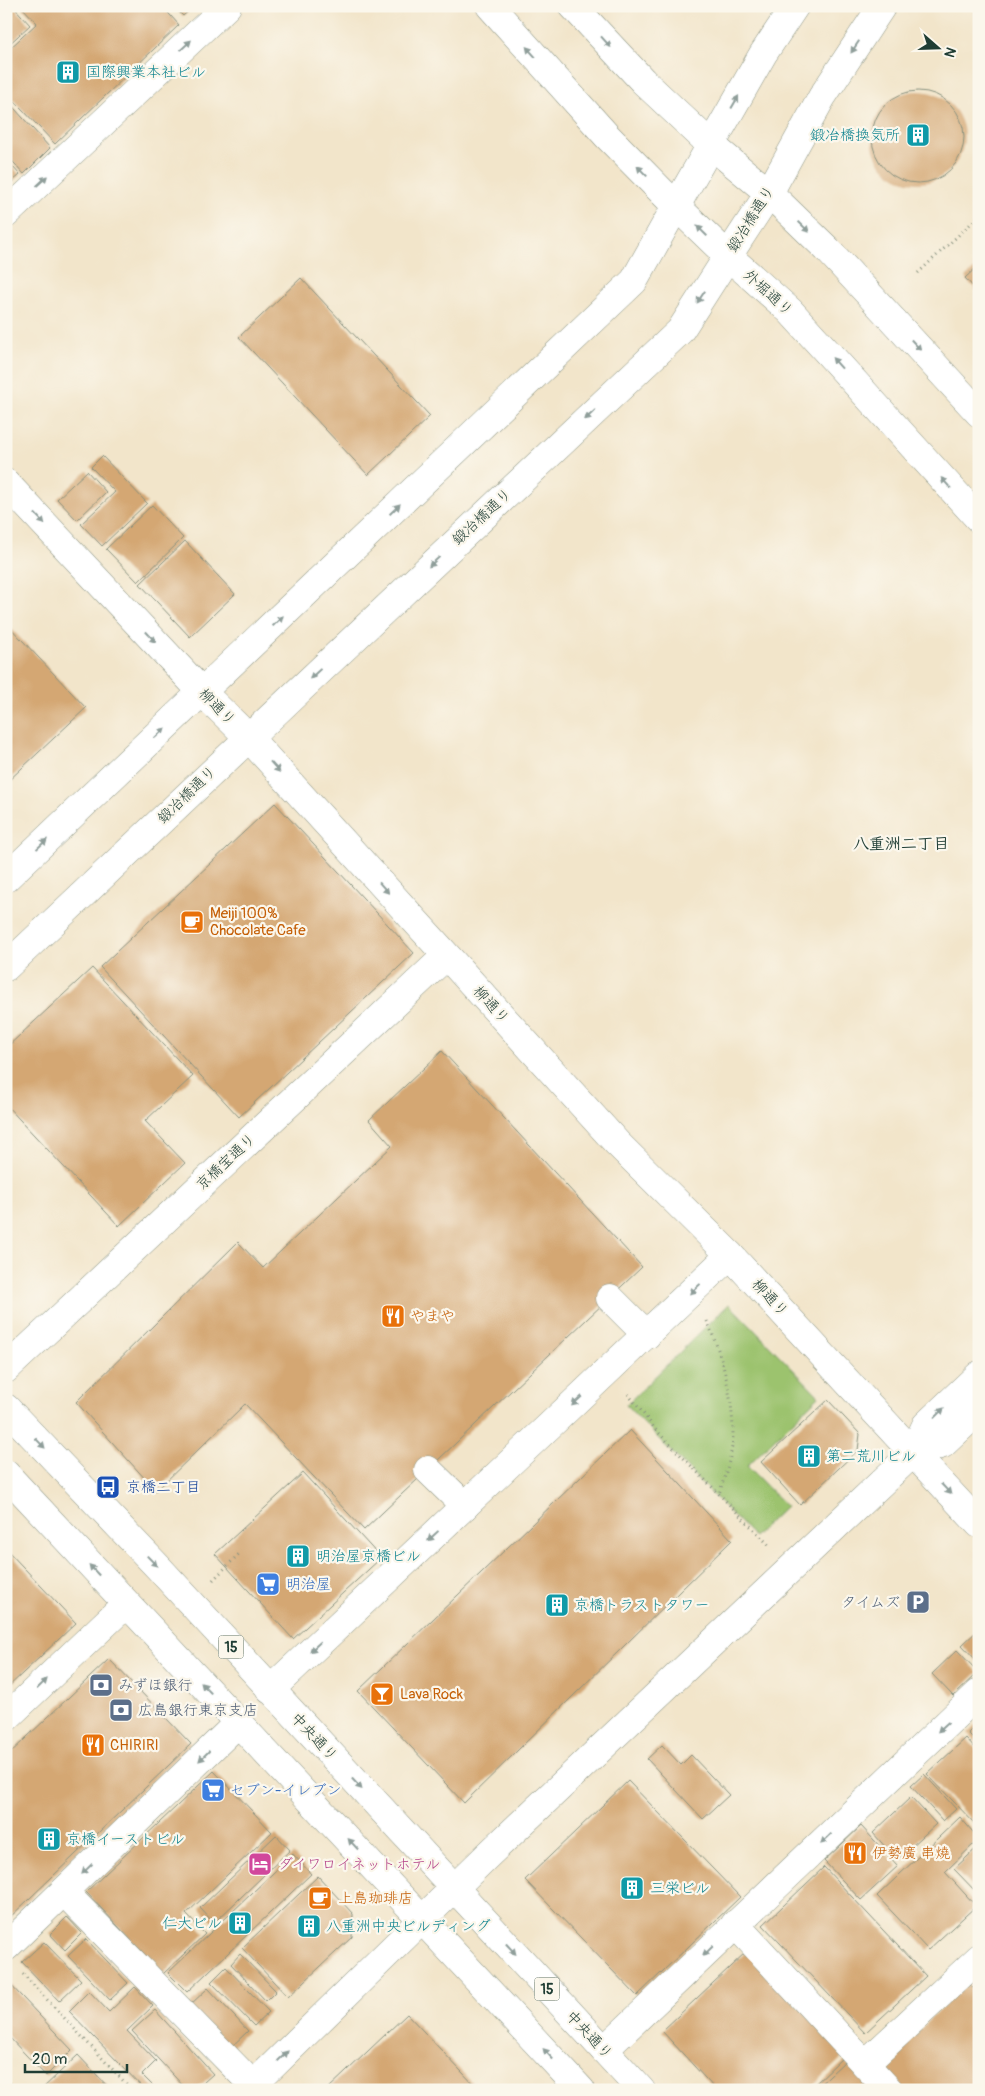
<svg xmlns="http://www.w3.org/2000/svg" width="985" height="2096" font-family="Pangolin,'Klee One',sans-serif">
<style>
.green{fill:#9cc36e;stroke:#5e8051}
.building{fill:#d4a773}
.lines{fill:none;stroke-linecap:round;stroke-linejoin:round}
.minor-casing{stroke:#88917f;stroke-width:29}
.major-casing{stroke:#88917f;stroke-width:29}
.highway-casing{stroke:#88917f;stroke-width:29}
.path{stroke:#88917f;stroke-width:3;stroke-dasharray:1 4;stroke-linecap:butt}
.minor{stroke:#fff;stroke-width:28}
.major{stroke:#fff;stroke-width:28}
.highway{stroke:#fff;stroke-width:28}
.oneway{fill:#8f9e9a}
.labels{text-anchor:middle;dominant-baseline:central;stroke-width:4.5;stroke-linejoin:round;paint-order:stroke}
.shield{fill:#fbf7ec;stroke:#61756b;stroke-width:1}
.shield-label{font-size:14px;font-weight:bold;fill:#1f3d34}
.culture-label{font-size:15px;fill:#0d838f;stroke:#fbf7ec;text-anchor:start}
.street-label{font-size:15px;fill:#1f3d34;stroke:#fbf7ec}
.food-label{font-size:15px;fill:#c56008;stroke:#fbf7ec;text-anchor:start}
.transit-label{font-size:15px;fill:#164399;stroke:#fbf7ec;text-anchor:start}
.shop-label{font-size:15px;fill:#366cbe;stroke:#fbf7ec;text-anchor:start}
.service-label{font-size:15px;fill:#4e5e75;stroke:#fbf7ec;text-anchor:start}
.hotel-label{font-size:15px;fill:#b23c85;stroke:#fbf7ec;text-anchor:start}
.neighbourhood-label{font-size:16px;font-weight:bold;fill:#1f3d34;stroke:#fbf7ec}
</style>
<rect width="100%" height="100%" fill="#fbf7ec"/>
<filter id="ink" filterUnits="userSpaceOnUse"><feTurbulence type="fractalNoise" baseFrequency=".02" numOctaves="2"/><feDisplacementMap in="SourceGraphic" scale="10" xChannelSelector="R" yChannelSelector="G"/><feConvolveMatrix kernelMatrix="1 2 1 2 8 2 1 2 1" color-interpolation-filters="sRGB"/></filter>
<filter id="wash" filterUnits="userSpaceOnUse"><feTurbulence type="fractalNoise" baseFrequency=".0096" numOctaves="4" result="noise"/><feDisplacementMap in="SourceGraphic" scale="20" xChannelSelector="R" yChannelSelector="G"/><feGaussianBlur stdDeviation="1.12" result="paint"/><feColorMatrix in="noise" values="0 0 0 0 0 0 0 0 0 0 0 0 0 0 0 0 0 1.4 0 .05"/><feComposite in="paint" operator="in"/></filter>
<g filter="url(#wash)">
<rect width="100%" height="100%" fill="#f2e5ca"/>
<path class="green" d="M729,1304L819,1396L747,1466L786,1506L754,1537L626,1405Z"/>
<g id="blocks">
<g class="building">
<path d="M6,6H13L30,25L6,47Z"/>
<path d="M21,6H162L179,25L55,144L6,92V52L37,23Z"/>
<path d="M173,6H194L183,16Z"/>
<circle cx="918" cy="137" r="46"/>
<path d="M6,99L50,148L24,174L6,154Z"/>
<path d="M6,159L20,175L6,187Z"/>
<path d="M979,265V293L965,278Z"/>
<path d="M301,278L430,416L368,475L239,337Z"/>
<path d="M102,456L147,503L102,546L81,524L115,492L91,467Z"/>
<path d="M87,471L106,492L77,520L57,499Z"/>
<path d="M152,505L183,538L138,582L106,549Z"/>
<path d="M185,541L235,594L190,637L140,584Z"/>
<path d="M6,623L86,708L6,783Z"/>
<path d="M275,803L414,953L239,1117L100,967Z"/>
<path d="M92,968L193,1076L145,1121L185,1163L119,1226L6,1105V1048Z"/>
<path d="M442,1051L642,1267L364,1530L245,1404L156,1491L76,1402L238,1242L263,1268L392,1146L369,1120Z"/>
<path d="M828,1400L860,1434L858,1450L800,1505L761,1462Z"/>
<path d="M630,1430L732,1540L464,1803L358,1691Z"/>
<path d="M303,1473L381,1558L293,1639L215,1554Z"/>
<path d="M6,1549L76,1623L6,1689Z"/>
<path d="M979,1629V1663L962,1645Z"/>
<path d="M957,1650L978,1672L953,1696L932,1674Z"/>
<path d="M109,1659L191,1744L6,1921V1757Z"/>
<path d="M979,1722V1744L968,1733Z"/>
<path d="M966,1738L979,1752V1828L927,1774Z"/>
<path d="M662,1745L681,1765L691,1755L729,1795L703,1819L647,1759Z"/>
<path d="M214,1771L272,1832L186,1914L205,1934L163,1974L86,1892Z"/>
<path d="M924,1774L956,1809L943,1821L911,1786Z"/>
<path d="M628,1781L740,1897L637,1996L525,1880Z"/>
<path d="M911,1797L936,1824L897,1860L873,1833Z"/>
<path d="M960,1817L979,1839L945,1872L976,1906L928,1950L877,1896Z"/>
<path d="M861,1826L898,1866L861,1900L824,1861Z"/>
<path d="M276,1835L290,1850L214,1923L200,1908Z"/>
<path d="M979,1846V1895L954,1869Z"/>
<path d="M293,1854L311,1874L187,1992L168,1973Z"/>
<path d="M824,1867L926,1976L865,2033L763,1925Z"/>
<path d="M318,1876L353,1914L352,1937L288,1997L242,1948Z"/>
<path d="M67,1917L82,1933L65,1950L50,1934Z"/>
<path d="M86,1939L128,1983L110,2000L68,1956Z"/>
<path d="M44,1942L81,1980L59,2001L22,1962Z"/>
<path d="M747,1951L845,2055L809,2090H716L662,2031Z"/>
<path d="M240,1954L276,1991L266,2001L231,1964Z"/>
<path d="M226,1967L269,2012L254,2026L211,1982Z"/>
<path d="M6,1980L72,2050L46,2076L6,2034Z"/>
<path d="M968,1983L979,1994V2090H905L882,2065Z"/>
<path d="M135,1987L153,2006L127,2031L156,2061L142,2075L157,2090H145L69,2011L89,1991L109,2012Z"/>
<path d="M208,1988L248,2031L229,2049L189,2006Z"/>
<path d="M155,2010L213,2074L195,2090H187L132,2031Z"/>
<path d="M407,2014L479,2090H327Z"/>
<path d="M78,2055L111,2090H41Z"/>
<path d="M845,2061L872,2090H814Z"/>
</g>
</g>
</g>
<g filter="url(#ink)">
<use href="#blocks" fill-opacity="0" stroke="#88917f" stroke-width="1"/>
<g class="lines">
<g class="minor-casing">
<g id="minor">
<path d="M6,214L227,6"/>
<path d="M6,483L203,693L248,737L617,1143L730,1255L979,1524"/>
<path d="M6,878L634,281L676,206"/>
<path d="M6,967L680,331L728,256"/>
<path d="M610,1298L647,1335"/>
<path d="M6,1369L446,956"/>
<path d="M913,1453L943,1444L979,1410"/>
<path d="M428,1470L465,1506"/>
<path d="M270,1690L730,1255"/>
<path d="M6,1718L126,1604"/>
<path d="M64,1892L253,2085"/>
<path d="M735,1924L889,2090"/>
<path d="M6,1947L239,1722"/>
<path d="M604,2050L979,1693"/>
<path d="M865,2064L979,1958"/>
<path d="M248,2090L487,1856L913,1453L926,1425L979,1375"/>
</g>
</g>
<g class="major-casing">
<g id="major">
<path d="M490,6L607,136L676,206L728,256L790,311L979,519"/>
<path d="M573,6L643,81L710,144L769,193L828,250L979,413"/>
<path d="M676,206L763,54L795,6"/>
<path d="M728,256L769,193L822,97L882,6"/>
</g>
</g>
<g class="highway-casing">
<g id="highway">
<path d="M6,1408L157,1566L641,2090"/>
<path d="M6,1474L581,2090"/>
</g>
</g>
<g class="path">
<path d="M918,273L979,216"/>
<path d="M707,1321C722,1355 733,1396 733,1434C733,1453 725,1475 719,1494"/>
<path d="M628,1394L656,1430L770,1546"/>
<path d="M213,1580L241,1552"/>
<path d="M23,1974L132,2090"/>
<path d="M6,2079L17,2090"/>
</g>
<use href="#minor" class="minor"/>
<use href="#major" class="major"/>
<use href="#highway" class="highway"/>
</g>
<defs><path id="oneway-solid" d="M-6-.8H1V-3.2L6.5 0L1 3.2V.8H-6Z" transform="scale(1.25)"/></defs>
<g class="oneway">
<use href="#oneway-solid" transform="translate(606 42) rotate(48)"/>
<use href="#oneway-solid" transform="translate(186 45) rotate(-43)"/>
<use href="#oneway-solid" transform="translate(855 47) rotate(124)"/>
<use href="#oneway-solid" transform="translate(531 52) rotate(-132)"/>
<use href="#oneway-solid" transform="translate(735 102) rotate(-60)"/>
<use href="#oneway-solid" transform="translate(642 171) rotate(-134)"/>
<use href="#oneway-solid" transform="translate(42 181) rotate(-43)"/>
<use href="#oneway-solid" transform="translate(804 227) rotate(44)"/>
<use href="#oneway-solid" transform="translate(702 231) rotate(-135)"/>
<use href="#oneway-solid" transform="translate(701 297) rotate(123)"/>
<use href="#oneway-solid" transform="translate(916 345) rotate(47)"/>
<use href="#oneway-solid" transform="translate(837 363) rotate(-132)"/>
<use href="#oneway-solid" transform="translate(590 415) rotate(137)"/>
<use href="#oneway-solid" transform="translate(946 483) rotate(-132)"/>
<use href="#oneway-solid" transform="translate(395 509) rotate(-44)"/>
<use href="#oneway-solid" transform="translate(40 519) rotate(47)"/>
<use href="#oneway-solid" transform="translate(434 562) rotate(137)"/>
<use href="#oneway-solid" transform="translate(278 621) rotate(-44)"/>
<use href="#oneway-solid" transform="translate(151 637) rotate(47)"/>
<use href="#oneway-solid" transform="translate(315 674) rotate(137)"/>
<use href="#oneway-solid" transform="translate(160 733) rotate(-43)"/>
<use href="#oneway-solid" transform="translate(275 767) rotate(48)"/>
<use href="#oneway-solid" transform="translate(42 844) rotate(-43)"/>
<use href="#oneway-solid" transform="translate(384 888) rotate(48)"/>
<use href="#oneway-solid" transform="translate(695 1289) rotate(137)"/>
<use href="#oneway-solid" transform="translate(577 1401) rotate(137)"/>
<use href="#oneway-solid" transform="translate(939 1413) rotate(-44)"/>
<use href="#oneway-solid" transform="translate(40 1443) rotate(46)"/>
<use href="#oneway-solid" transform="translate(946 1489) rotate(47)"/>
<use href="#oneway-solid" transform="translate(433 1536) rotate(137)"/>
<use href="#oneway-solid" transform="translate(152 1561) rotate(46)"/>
<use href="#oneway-solid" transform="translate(94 1570) rotate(-133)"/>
<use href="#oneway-solid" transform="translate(315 1647) rotate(137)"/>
<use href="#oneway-solid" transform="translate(42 1684) rotate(-44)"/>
<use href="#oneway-solid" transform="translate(206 1688) rotate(-134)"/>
<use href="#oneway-solid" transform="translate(943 1727) rotate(137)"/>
<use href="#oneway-solid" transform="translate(204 1756) rotate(136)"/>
<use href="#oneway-solid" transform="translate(357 1784) rotate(47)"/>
<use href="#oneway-solid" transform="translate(826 1839) rotate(136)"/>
<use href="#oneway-solid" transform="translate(353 1844) rotate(-133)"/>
<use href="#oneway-solid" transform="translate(87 1869) rotate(136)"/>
<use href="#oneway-solid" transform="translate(511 1949) rotate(47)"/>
<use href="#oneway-solid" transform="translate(708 1951) rotate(136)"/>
<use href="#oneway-solid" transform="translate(548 2054) rotate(-133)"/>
<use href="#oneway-solid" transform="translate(283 2056) rotate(-44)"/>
</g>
</g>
<defs>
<g id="building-square" transform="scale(1.25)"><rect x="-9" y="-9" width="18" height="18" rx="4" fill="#0f9aa8" stroke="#fbf7ec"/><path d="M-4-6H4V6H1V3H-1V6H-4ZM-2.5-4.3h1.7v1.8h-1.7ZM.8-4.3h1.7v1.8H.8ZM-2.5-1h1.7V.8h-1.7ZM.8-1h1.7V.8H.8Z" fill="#fff"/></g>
<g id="cafe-square" transform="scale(1.25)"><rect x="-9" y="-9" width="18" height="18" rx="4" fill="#e8710a" stroke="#fbf7ec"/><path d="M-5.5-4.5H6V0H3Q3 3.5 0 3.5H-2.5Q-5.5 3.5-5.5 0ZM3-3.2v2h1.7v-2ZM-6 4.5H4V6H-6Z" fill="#fff"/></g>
<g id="restaurant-square" transform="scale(1.25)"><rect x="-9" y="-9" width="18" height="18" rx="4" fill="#e8710a" stroke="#fbf7ec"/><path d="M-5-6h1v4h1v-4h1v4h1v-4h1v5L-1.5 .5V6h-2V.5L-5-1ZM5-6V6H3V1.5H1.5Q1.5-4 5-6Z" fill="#fff"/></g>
<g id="bus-square" transform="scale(1.25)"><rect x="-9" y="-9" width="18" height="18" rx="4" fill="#1a4fb4" stroke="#fbf7ec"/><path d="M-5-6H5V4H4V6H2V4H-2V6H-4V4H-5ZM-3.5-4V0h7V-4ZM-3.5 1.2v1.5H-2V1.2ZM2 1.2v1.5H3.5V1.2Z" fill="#fff"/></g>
<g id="supermarket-square" transform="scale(1.25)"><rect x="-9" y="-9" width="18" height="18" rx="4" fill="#3f7fe0" stroke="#fbf7ec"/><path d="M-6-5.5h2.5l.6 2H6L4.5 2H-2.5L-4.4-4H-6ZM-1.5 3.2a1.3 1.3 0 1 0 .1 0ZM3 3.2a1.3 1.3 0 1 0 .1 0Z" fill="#fff"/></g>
<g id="parking-square" transform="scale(1.25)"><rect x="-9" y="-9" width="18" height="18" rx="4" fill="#5c6f8a" stroke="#fbf7ec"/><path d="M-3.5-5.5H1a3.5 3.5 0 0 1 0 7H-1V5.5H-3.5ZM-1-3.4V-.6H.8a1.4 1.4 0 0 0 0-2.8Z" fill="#fff"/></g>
<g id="bank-square" transform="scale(1.25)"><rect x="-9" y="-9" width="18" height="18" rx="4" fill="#5c6f8a" stroke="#fbf7ec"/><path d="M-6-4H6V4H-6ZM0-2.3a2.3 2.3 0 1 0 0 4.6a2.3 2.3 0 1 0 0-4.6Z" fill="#fff"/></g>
<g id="bar-square" transform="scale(1.25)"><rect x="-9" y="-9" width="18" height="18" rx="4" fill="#e8710a" stroke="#fbf7ec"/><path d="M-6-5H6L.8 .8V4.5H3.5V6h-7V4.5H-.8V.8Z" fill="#fff"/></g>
<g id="hotel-square" transform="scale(1.25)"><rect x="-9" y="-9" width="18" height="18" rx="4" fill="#d1479c" stroke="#fbf7ec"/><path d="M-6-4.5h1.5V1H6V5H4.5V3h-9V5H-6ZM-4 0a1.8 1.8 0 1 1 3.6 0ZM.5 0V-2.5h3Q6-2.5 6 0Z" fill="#fff"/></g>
</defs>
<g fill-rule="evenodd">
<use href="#building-square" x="68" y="72"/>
<use href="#building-square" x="918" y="135"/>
<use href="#cafe-square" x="192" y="922"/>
<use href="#restaurant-square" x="393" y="1316"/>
<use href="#building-square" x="809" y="1456"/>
<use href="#bus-square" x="108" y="1487"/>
<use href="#building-square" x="298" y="1556"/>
<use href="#supermarket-square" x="268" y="1584"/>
<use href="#parking-square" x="918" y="1602"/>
<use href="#building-square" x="557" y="1605"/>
<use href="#bank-square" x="101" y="1685"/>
<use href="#bar-square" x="382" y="1694"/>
<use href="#bank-square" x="121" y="1710"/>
<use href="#restaurant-square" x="93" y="1745"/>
<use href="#supermarket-square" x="213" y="1790"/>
<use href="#building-square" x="49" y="1839"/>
<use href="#restaurant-square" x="855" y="1853"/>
<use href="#hotel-square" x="260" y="1864"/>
<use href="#building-square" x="632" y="1888"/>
<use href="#cafe-square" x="320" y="1898"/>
<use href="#building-square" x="240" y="1923"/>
<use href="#building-square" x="309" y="1926"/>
</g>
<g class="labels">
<g class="shield">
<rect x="218.5" y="1635.5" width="25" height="23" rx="4"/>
<rect x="534.5" y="1977.5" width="25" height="23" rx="4"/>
</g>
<g class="shield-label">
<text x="231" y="1647">15</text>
<text x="547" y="1989">15</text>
</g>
<g class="culture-label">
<text x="86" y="72">国際興業本社ビル</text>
<text x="900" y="135" text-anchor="end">鍛冶橋換気所</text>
<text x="826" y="1456">第二荒川ビル</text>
<text x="316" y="1556">明治屋京橋ビル</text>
<text x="574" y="1605">京橋トラストタワー</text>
<text x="66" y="1839">京橋イーストビル</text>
<text x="650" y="1888">三栄ビル</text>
<text x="222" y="1923" text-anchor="end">仁大ビル</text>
<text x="326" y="1926">八重洲中央ビルディング</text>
</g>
<g class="street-label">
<text transform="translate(751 219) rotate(-58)">鍛冶橋通り</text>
<text transform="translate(768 293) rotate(42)">外堀通り</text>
<text transform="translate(482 517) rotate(-43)">鍛冶橋通り</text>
<text transform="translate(217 707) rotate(45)">柳通り</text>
<text transform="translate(187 795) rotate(-44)">鍛冶橋通り</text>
<text transform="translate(491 1005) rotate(48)">柳通り</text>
<text transform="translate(226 1162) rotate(-43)">京橋宝通り</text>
<text transform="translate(770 1298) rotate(47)">柳通り</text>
<text transform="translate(314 1737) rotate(47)">中央通り</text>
<text transform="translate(589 2035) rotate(47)">中央通り</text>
</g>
<g class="food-label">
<text x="210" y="913">Meiji 100%<tspan x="210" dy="17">Chocolate Cafe</tspan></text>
<text x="410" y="1316">やまや</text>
<text x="400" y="1694">Lava Rock</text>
<text x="110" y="1745">CHIRIRI</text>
<text x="872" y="1853">伊勢廣 串燒</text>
<text x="338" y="1898">上島珈琲店</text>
</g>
<g class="transit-label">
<text x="126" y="1487">京橋二丁目</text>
</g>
<g class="shop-label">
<text x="286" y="1584">明治屋</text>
<text x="230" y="1790">セブン-イレブン</text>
</g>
<g class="service-label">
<text x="900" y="1602" text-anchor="end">タイムズ</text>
<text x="118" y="1685">みずほ銀行</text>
<text x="138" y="1710">広島銀行東京支店</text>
</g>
<g class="hotel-label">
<text x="278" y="1864">ダイワロイネットホテル</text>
</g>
<g class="neighbourhood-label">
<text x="901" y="844">八重洲二丁目</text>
</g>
</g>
<rect width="985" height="2096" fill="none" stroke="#fbf7ec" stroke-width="25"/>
<g transform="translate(938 48) rotate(110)" stroke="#fbf7ec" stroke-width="4" paint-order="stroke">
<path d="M0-4L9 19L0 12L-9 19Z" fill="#1f3d34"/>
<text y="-8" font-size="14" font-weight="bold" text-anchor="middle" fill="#1f3d34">N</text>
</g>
<path d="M25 2064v8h102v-8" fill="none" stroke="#1f3d34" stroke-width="2.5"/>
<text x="32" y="2064" font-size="15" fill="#1f3d34" stroke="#fbf7ec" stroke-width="4" paint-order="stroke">20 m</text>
</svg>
